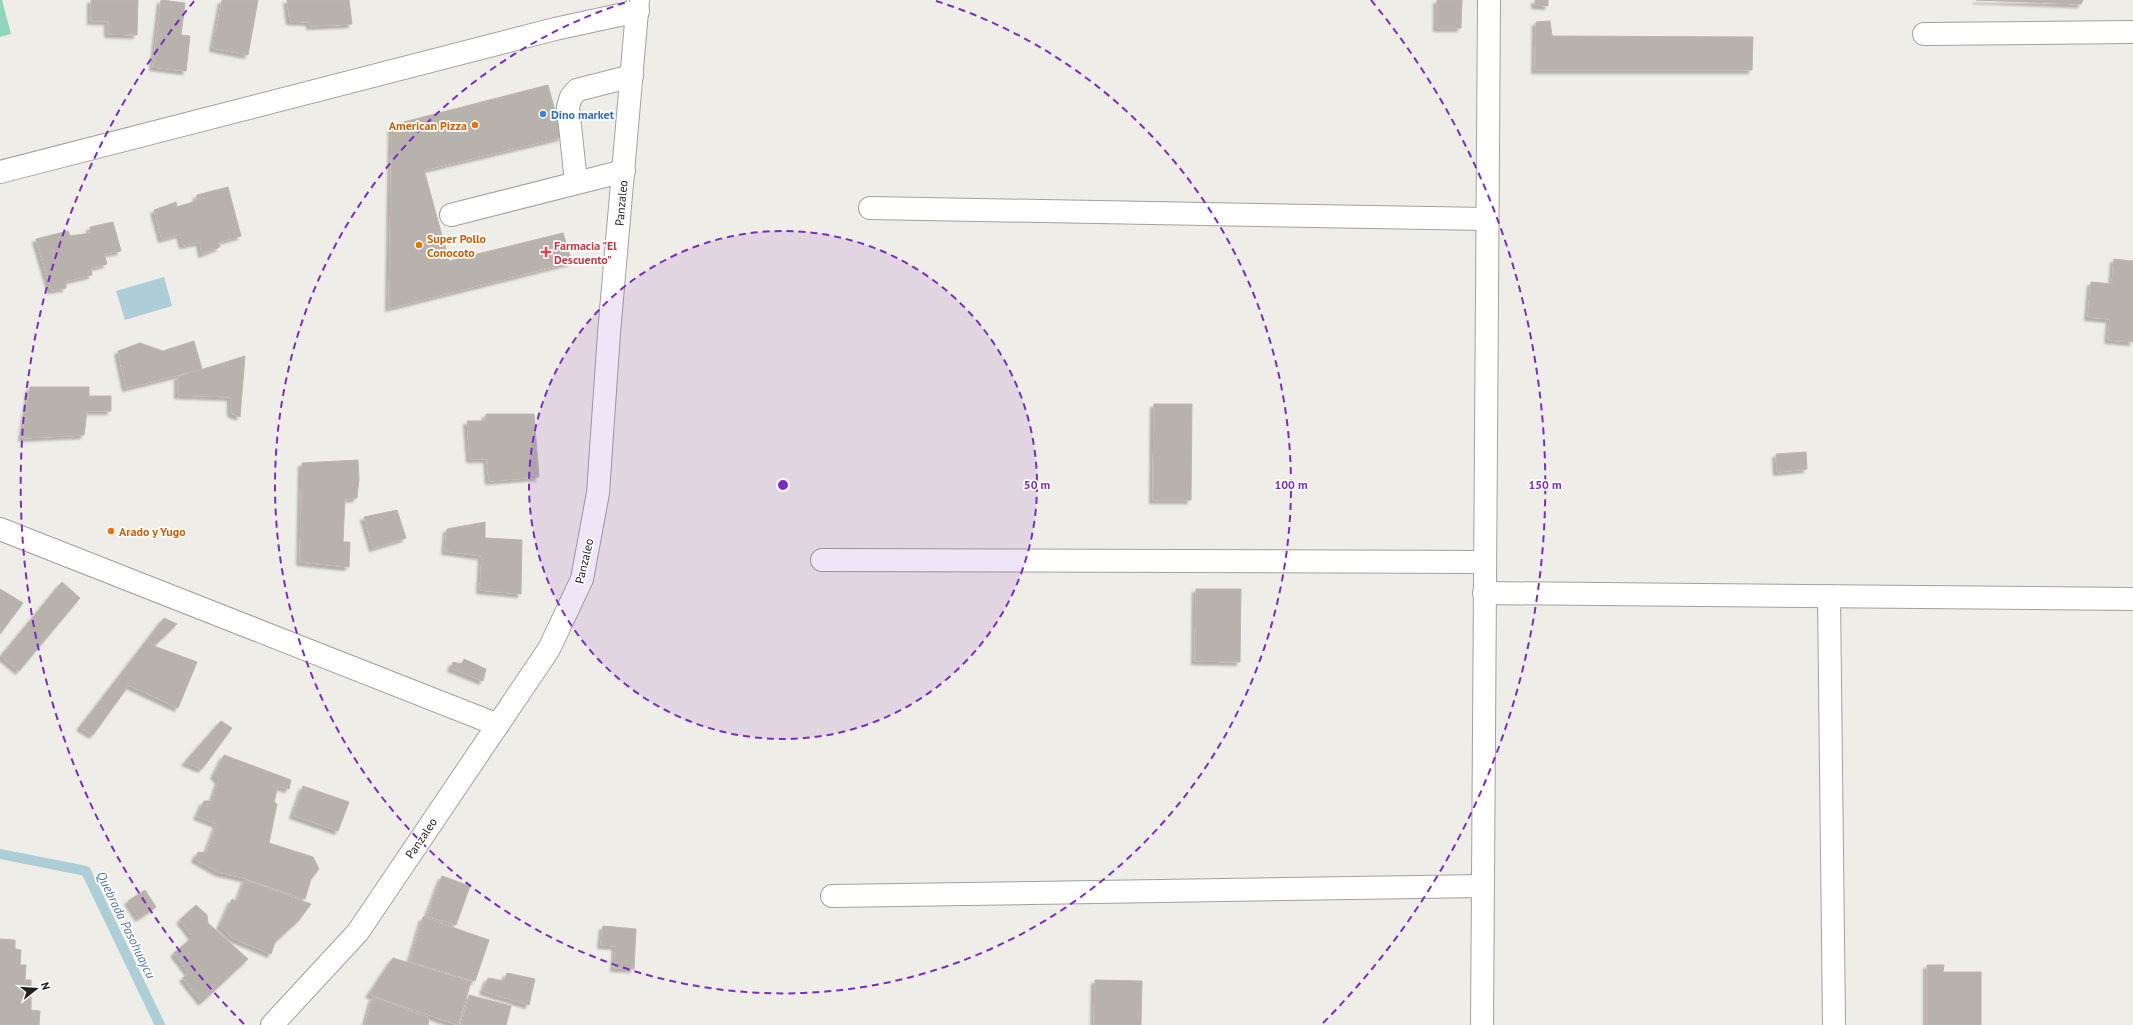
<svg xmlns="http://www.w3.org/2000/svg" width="2133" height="1025" font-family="'PT Sans',sans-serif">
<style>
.pitch{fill:#8fd4bb}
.water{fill:#adcdd7}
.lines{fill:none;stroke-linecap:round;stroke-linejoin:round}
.stream{stroke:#adcdd7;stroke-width:10}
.building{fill:#b8b2ad;stroke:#bfb4ab;filter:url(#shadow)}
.minor-casing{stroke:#a1a1a1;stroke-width:24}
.minor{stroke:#fff;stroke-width:22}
.ring{fill:none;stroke:#7b2cbf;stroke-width:2;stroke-dasharray:7 5}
.shop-dot{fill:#3f7fe0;stroke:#fff;stroke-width:1.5}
.food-dot{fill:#e8710a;stroke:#fff;stroke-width:1.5}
.health-dot{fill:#e0444e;stroke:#fff;stroke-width:1.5}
.labels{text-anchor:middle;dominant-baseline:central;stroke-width:3.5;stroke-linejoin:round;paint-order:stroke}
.shop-label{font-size:12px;font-weight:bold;fill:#366cbe;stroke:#fff;text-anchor:start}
.food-label{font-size:12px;font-weight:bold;fill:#c56008;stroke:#fff;text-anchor:start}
.street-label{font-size:12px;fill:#202020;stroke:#fff}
.health-label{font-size:12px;font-weight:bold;fill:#be3a42;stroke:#fff;text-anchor:start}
.water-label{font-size:13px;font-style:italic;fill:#54779d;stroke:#fff}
.centre{fill:#7b2cbf;stroke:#fff;stroke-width:2}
.ring-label{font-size:12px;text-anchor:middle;font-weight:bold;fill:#7b2cbf;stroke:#fff;stroke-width:3.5;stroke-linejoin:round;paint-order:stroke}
</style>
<defs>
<filter id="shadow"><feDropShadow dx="-3.5" dy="3.5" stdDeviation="1" flood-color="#0004"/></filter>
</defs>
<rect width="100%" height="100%" fill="#efede7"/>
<path class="pitch" d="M0,0H2L11,34L0,37Z"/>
<path class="water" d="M164,277L172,306L125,320L116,291Z"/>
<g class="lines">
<path class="stream" d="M0,854L86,871L160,1025"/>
</g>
<g class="building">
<path d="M91,0H138L137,35L108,34V21H91Z"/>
<path d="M161,0L185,3L181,35L190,36L186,71L153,67Z"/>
<path d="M222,0H258L248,55L213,48Z"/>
<path d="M287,0H349L352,24L310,26V22L290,21Z"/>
<path d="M1437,0H1462L1461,28H1437Z"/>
<path d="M1535,0H1548V6L1535,5Z"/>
<path d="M1976,0H2083L2081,4Z"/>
<path d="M1550,21L1552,36L1753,37L1752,70H1535L1536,22Z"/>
<path d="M548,85L562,137L424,170L449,261L563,233L572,262L389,308L392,125Z"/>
<path d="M228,187L241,236L218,242L220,247L202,254L200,242L183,245L180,234L162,239L154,210L176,202L177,207L196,201L197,195Z"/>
<path d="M113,222L121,251L104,254L107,264L91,268L92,275L66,281V288L51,290L36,239L68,231L70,236L91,233L90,227Z"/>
<path d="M2114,259L2133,261V342L2108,340L2110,319L2088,317L2091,282L2112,284Z"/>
<path d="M194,341L202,369L126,388L118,351L140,343L163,351Z"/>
<path d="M245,356L240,417L231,413V397L178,395V377Z"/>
<path d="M30,387H89V396H111V411H87L84,435L22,438Z"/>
<path d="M1154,404H1192L1191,500H1153Z"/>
<path d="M486,414H534L539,477L489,481L487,459H470L467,421H485Z"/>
<path d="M1806,452L1807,469L1777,472L1776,454Z"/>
<path d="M358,460L359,479L357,498L345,499L343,542H350L349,567L300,562L302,463Z"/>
<path d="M397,510L406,538L373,548L364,517Z"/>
<path d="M485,522V538L522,540L521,594L480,590L482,556L445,551L447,529Z"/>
<path d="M62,582L80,598L19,671L1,656Z"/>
<path d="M0,589L23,603L0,634Z"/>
<path d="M1196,589H1241L1240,662L1195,661Z"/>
<path d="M164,618L177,624L154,646L197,662L178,708L129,685L93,735L80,727Z"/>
<path d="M464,659L486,669L483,681L451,668L453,662L462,664Z"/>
<path d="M221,721L232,728L202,769L185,762Z"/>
<path d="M224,755L291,780L289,789L278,786L274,802L277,804L269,843L313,857L319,869L311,879L305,899L244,878L218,872L195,859L198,852L206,853L217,824L197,816L204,801H212L219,780L214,775Z"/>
<path d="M303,786L349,802L338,831L293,815Z"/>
<path d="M442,876L470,886L456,925L427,916Z"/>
<path d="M245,880L311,904L299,920L275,942L271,954L233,938L220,926L232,899L237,902Z"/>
<path d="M145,890L156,907L139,918L128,901Z"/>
<path d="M196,905L207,915L208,923L248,959L202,1002L183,978L189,973L174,953L193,937L180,920Z"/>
<path d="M423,917L489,940L475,981L410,961Z"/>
<path d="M603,926L636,929L634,969L614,968L616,946L601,945Z"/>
<path d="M0,939L15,940V949L21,950L20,965H26L25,980H31V1010L40,1011L39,1025H0Z"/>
<path d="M393,958L471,982L458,1025L369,994Z"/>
<path d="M1927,965H1944L1943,972H1981V1025H1927Z"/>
<path d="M507,973L535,979L529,1005L483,991L488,978L504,981Z"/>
<path d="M1095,980L1142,981L1141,1025H1094Z"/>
<path d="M469,995L511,1006L506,1025H462Z"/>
<path d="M373,997L429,1018L428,1025H365Z"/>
</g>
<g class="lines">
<g class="minor-casing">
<g id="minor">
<path d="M1924,34L2133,32"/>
<path d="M0,172L555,29L638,11"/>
<path d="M576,182L568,107L571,97L577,90L632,76"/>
<path d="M870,208L1487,219"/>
<path d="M451,215L624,171"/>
<path d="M0,529L498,725"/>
<path d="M822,560L1485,562"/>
<path d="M1484,593L2133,599"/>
<path d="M1829,596L1834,1025"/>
<path d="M832,896L1482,886"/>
<path d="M272,1025L358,932L549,649L582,579L598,493L609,333L638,0"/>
<path d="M1482,1025L1489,0"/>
</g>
</g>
<use href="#minor" class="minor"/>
</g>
<circle cx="783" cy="485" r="254" fill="#7b2cbf" fill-opacity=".12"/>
<g class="ring">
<circle cx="783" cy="485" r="254"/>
<path d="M936 1A508 508 0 1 1 630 1"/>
<path d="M244 1024A762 762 0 0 1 195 0M1371 0A762 762 0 0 1 1322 1024"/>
</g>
<circle class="shop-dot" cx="543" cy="114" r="4"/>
<g class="food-dot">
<circle cx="475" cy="125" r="4"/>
<circle cx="419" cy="245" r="4"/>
<circle cx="111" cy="531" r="4"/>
</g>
<path class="health-dot" d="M544 246h4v4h4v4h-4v4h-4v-4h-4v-4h4z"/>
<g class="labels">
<g class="shop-label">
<text x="551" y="114">Dino market</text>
</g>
<g class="food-label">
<text x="467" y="125" text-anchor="end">American Pizza</text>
<text x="427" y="238">Super Pollo<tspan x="427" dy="14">Conocoto</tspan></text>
<text x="119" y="531">Arado y Yugo</text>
</g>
<g class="street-label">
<text transform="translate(621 203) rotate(-85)">Panzaleo</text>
<text transform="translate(584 561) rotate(-77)">Panzaleo</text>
<text transform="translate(421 838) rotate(-56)">Panzaleo</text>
</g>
<g class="health-label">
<text x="554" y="245">Farmacia "El<tspan x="554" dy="14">Descuento"</tspan></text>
</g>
<g class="water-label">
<text transform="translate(126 925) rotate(64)">Quebrada Pasohuaycu</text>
</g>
</g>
<circle cx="783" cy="485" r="6" class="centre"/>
<g class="ring-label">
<text x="1037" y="489">50 m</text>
<text x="1291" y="489">100 m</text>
<text x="1545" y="489">150 m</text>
</g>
<g transform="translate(36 989) rotate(73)" stroke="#ffffff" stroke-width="3" paint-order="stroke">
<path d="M0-3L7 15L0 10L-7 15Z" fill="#202020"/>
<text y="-6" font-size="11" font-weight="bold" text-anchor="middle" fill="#202020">N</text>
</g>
</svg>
